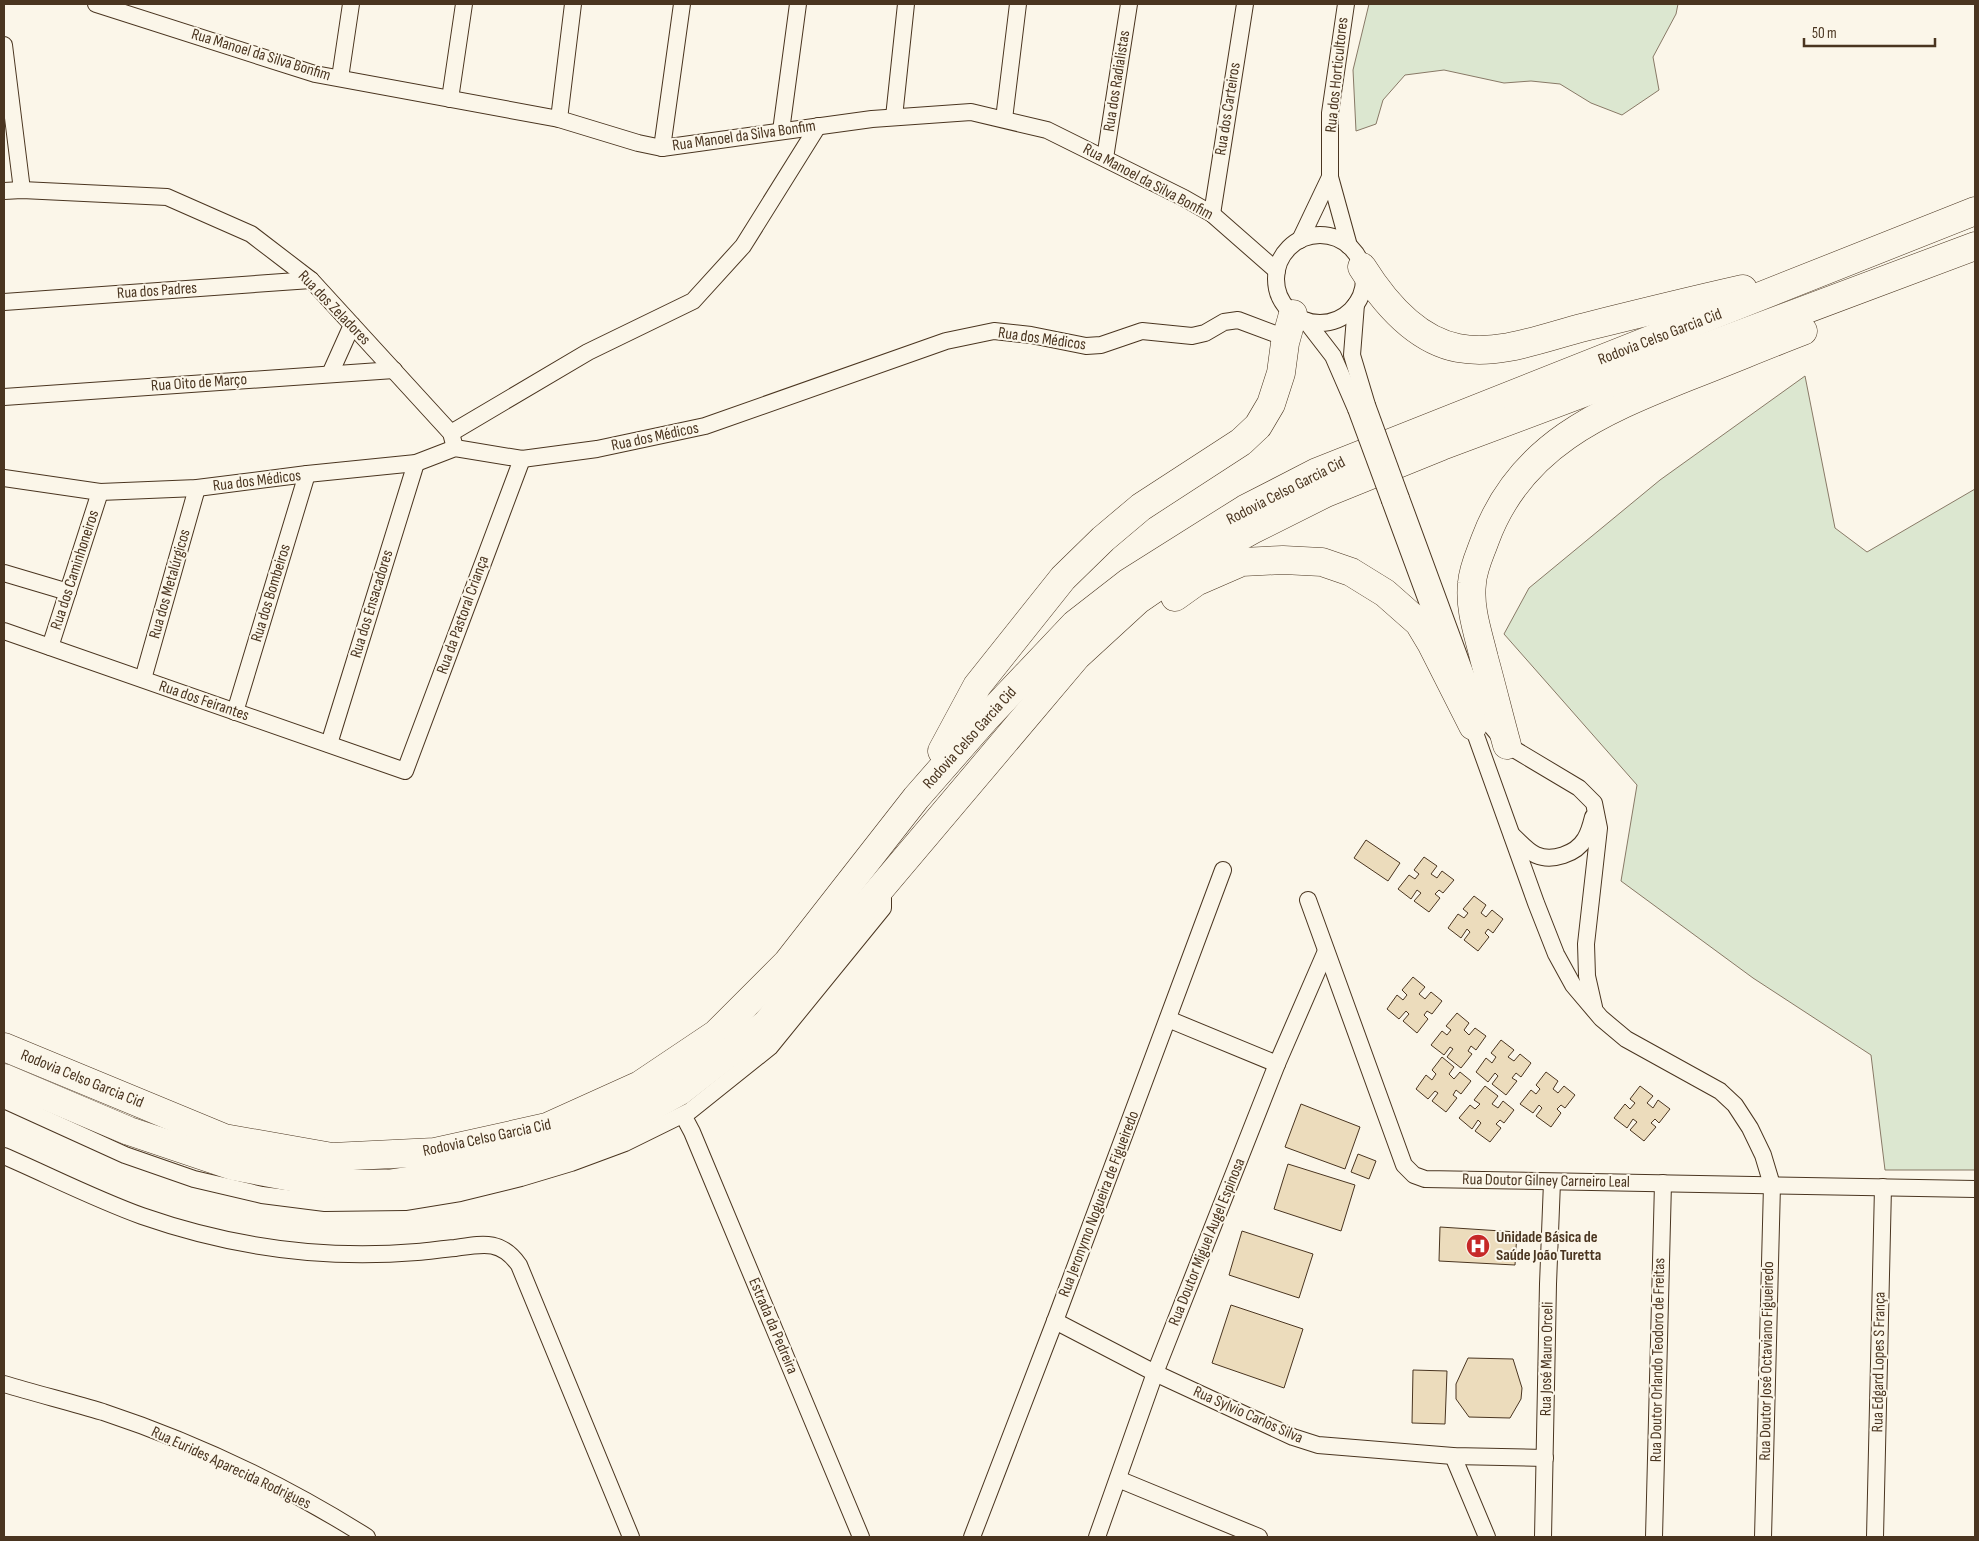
<svg xmlns="http://www.w3.org/2000/svg" width="1979" height="1541" font-family="'Sofia Sans Condensed',sans-serif">
<style>
.green{fill:#dce7d0;stroke:#887966}
.building{fill:#ecdcbc;stroke:#4a3520}
.lines{fill:none;stroke-linecap:round;stroke-linejoin:round}
.street-casing{stroke:#4a3520;stroke-width:18}
.highway-casing{stroke:#4a3520;stroke-width:29}
.street{stroke:#fbf6e9;stroke-width:16}
.highway{stroke:#fbf6e9;stroke-width:28}
.street-bridge-casing{stroke:#4a3520;stroke-width:18;stroke-linecap:butt}
.street-bridge{stroke:#fbf6e9;stroke-width:16}
.labels{text-anchor:middle;dominant-baseline:central;stroke-width:4;stroke-linejoin:round;paint-order:stroke}
.street-label{font-size:16px;fill:#4a3520;stroke:#fbf6e9}
.poi-label{font-size:16px;font-weight:bold;fill:#4a3520;stroke:#fbf6e9;text-anchor:start}
</style>
<rect width="100%" height="100%" fill="#fbf6e9"/>
<g class="green">
<path d="M1369,4H1678L1676,14L1653,57L1659,90L1622,115L1591,103L1560,84L1531,81L1504,83L1444,70L1405,75L1383,100L1376,124L1356,131L1353,70Z"/>
<path d="M1805,376L1835,528L1867,552L1975,489V1170H1885L1871,1055L1753,978L1621,881L1637,785L1504,634L1529,588L1660,480Z"/>
</g>
<g class="building">
<path d="M1366,840L1400,863L1388,881L1354,858Z"/>
<path d="M1424,857L1437,866L1431,874L1437,878L1442,871L1454,880L1443,893L1439,890L1435,894L1440,898L1429,912L1414,901L1421,893L1417,890L1411,899L1398,889L1409,875L1415,879L1419,874L1414,870Z"/>
<path d="M1474,896L1486,905L1481,913L1486,917L1492,910L1503,919L1493,933L1488,929L1485,933L1489,937L1478,951L1464,940L1470,932L1467,929L1461,938L1448,928L1458,914L1464,918L1468,913L1463,909Z"/>
<path d="M1413,977L1425,987L1419,994L1425,999L1431,992L1442,1001L1432,1014L1427,1011L1424,1015L1428,1019L1417,1033L1403,1021L1409,1014L1406,1011L1399,1019L1387,1009L1397,995L1403,1000L1407,995L1402,990Z"/>
<path d="M1457,1013L1469,1023L1464,1030L1469,1035L1475,1028L1486,1036L1476,1050L1471,1046L1468,1051L1472,1054L1461,1068L1447,1057L1453,1049L1450,1047L1444,1055L1431,1045L1442,1031L1447,1035L1451,1030L1446,1026Z"/>
<path d="M1501,1040L1514,1050L1508,1057L1514,1061L1520,1054L1531,1063L1521,1077L1516,1073L1512,1078L1517,1081L1506,1095L1492,1084L1498,1076L1495,1073L1488,1082L1476,1072L1486,1058L1492,1063L1496,1057L1491,1053Z"/>
<path d="M1442,1057L1454,1067L1449,1074L1454,1079L1460,1072L1471,1081L1461,1094L1456,1090L1453,1095L1457,1098L1446,1112L1432,1101L1438,1093L1435,1091L1428,1099L1416,1089L1426,1075L1432,1080L1436,1074L1432,1070Z"/>
<path d="M1546,1072L1558,1081L1553,1089L1558,1093L1564,1086L1575,1095L1565,1108L1561,1105L1557,1109L1561,1113L1551,1127L1536,1116L1542,1108L1539,1105L1533,1113L1520,1104L1531,1090L1536,1094L1540,1089L1536,1085Z"/>
<path d="M1485,1086L1498,1096L1492,1104L1498,1108L1503,1101L1514,1110L1504,1123L1500,1120L1496,1124L1501,1128L1490,1142L1475,1131L1481,1123L1478,1120L1472,1129L1459,1118L1470,1105L1475,1109L1480,1104L1474,1100Z"/>
<path d="M1640,1086L1653,1096L1647,1103L1653,1108L1658,1100L1670,1109L1659,1123L1655,1119L1651,1123L1656,1127L1644,1141L1630,1130L1637,1122L1633,1119L1627,1128L1614,1118L1625,1104L1630,1109L1635,1103L1630,1099Z"/>
<path d="M1301,1104L1360,1127L1345,1169L1285,1147Z"/>
<path d="M1358,1154L1376,1161L1369,1179L1351,1172Z"/>
<path d="M1288,1164L1355,1185L1341,1231L1274,1209Z"/>
<path d="M1440,1227L1517,1232L1515,1265L1439,1261Z"/>
<path d="M1242,1231L1313,1254L1299,1298L1229,1275Z"/>
<path d="M1231,1305L1303,1329L1284,1388L1212,1363Z"/>
<path d="M1468,1358L1513,1359L1522,1388L1521,1399L1510,1418L1469,1417L1456,1399V1384Z"/>
<path d="M1413,1370L1447,1371L1445,1424L1412,1423Z"/>
</g>
<g class="lines">
<g class="street-casing">
<g id="street">
<path d="M96,4L315,74L559,119L638,143L662,148L872,119L971,112L1047,130L1184,198L1212,214L1277,271"/>
<path d="M1346,4L1330,113V177L1349,246"/>
<path d="M4,45L22,190"/>
<path d="M340,78L351,4"/>
<path d="M450,99L464,4"/>
<path d="M894,117L906,4"/>
<path d="M559,119L573,4"/>
<path d="M1004,119L1018,4"/>
<path d="M781,131L798,4"/>
<path d="M662,148L682,4"/>
<path d="M1105,158L1129,4"/>
<path d="M4,191L22,190L167,197L251,234L311,280L451,433L455,448"/>
<path d="M1212,214L1245,4"/>
<circle cx="1320" cy="279" r="44"/>
<path d="M1300,240L1330,177"/>
<path d="M4,302L311,280"/>
<path d="M1356,304L1352,355L1367,405"/>
<path d="M1306,321L1333,356L1356,409"/>
<path d="M330,374L352,325"/>
<path d="M4,397L394,370"/>
<path d="M451,433L588,352L693,301L743,246L818,126"/>
<path d="M4,478L100,492L197,488L307,474L416,463L455,448L522,459L597,449L705,426L946,341L994,331L1031,335L1086,346L1101,345L1142,331L1192,336L1205,333L1224,322L1238,320L1286,338"/>
<path d="M1401,498L1465,672L1480,708L1492,727L1507,745L1579,788L1594,803L1599,828L1586,944L1587,976L1594,1007"/>
<path d="M1390,501L1442,642"/>
<path d="M4,573L68,592"/>
<path d="M4,631L405,771L522,459"/>
<path d="M50,647L100,492"/>
<path d="M143,679L197,488"/>
<path d="M235,712L307,474"/>
<path d="M1470,719L1536,903L1556,954L1573,985L1601,1018L1626,1039L1720,1091L1735,1105L1750,1128L1763,1155L1772,1185L1763,1537"/>
<path d="M329,744L416,463"/>
<path d="M1512,835C1520,842 1527,851 1536,855C1552,862 1576,854 1585,839C1589,833 1591,825 1593,817"/>
<path d="M1308,900L1404,1165L1414,1175L1425,1179L1975,1189"/>
<path d="M1168,1019L1277,1064"/>
<path d="M4,1100L125,1155L194,1179L262,1195L325,1203L405,1202L460,1193L521,1178L571,1163L625,1143L690,1111L770,1047L883,908V885"/>
<path d="M683,1115L692,1132L861,1537"/>
<path d="M4,1156C50,1176 95,1199 142,1216C231,1247 324,1260 417,1252C430,1251 442,1249 455,1248C482,1244 501,1239 519,1265L631,1537"/>
<path d="M1055,1321L1155,1373L1293,1437L1318,1445L1453,1456L1545,1458"/>
<path d="M4,1384C37,1394 70,1402 103,1412C194,1442 286,1486 367,1537"/>
<path d="M1453,1456L1487,1537"/>
<path d="M1118,1479L1259,1537"/>
<path d="M972,1537L1055,1321L1223,870"/>
<path d="M1097,1537L1155,1373L1277,1064L1326,951"/>
<path d="M1543,1537L1548,1284L1552,1182"/>
<path d="M1654,1537L1663,1183"/>
<path d="M1875,1537L1883,1187"/>
</g>
</g>
<g class="highway-casing">
<g id="highway">
<path d="M1362,267C1384,302 1416,340 1458,348C1500,356 1545,337 1585,327C1637,314 1690,301 1743,289"/>
<path d="M1175,597L1196,582L1242,562L1283,560L1322,562L1351,572L1385,593L1419,623L1431,643L1473,726"/>
<path d="M1507,745C1499,716 1492,687 1484,658C1478,633 1469,608 1472,583C1473,568 1480,554 1485,540C1520,445 1600,412 1687,377C1726,362 1764,346 1803,331"/>
<path d="M942,751L977,686L1063,578L1103,539L1141,507L1241,442L1258,426L1271,404L1281,373L1285,343L1293,314"/>
<path d="M4,1047L224,1138L332,1157L435,1152L547,1127L640,1085L716,1034L787,963L916,798L986,718L1075,624L1129,582L1245,509L1317,472L1975,211"/>
<path d="M4,1078L129,1131L233,1166L329,1184H387L447,1175L525,1158L622,1123L680,1091L766,1024L1077,656L1138,600L1189,565L1252,530L1326,493L1442,446L1975,246"/>
</g>
</g>
<use href="#street" class="street"/>
<use href="#highway" class="highway"/>
<g class="street-bridge-casing">
<g id="street-bridge">
<path d="M1367,405L1401,498"/>
<path d="M1356,409L1390,501"/>
</g>
</g>
<use href="#street-bridge" class="street-bridge"/>
</g>
<defs>
<g id="hospital-disc" transform="scale(1.25)"><circle r="9.5" fill="#c62828" stroke="#fbf6e9"/><path d="M-5-5h3v3.5h4V-5h3V5h-3V1.5h-4V5h-3Z" fill="#fff"/></g>
</defs>
<g fill-rule="evenodd">
<use href="#hospital-disc" x="1478" y="1246"/>
</g>
<g class="labels">
<g class="street-label">
<text transform="translate(261 55) rotate(17)">Rua Manoel da Silva Bonfim</text>
<text transform="translate(1337 75) rotate(-84)">Rua dos Horticultores</text>
<text transform="translate(1117 81) rotate(-81)">Rua dos Radialistas</text>
<text transform="translate(1228 109) rotate(-81)">Rua dos Carteiros</text>
<text transform="translate(744 136) rotate(-8)">Rua Manoel da Silva Bonfim</text>
<text transform="translate(1148 182) rotate(28)">Rua Manoel da Silva Bonfim</text>
<text transform="translate(157 291) rotate(-4)">Rua dos Padres</text>
<text transform="translate(334 308) rotate(46)">Rua dos Zeladores</text>
<text transform="translate(1660 337) rotate(-21)">Rodovia Celso Garcia Cid</text>
<text transform="translate(1042 339) rotate(8)">Rua dos Médicos</text>
<text transform="translate(199 383) rotate(-4)">Rua Oito de Março</text>
<text transform="translate(655 437) rotate(-12)">Rua dos Médicos</text>
<text transform="translate(257 481) rotate(-7)">Rua dos Médicos</text>
<text transform="translate(1286 491) rotate(-27)">Rodovia Celso Garcia Cid</text>
<text transform="translate(75 570) rotate(-72)">Rua dos Caminhoneiros</text>
<text transform="translate(170 584) rotate(-74)">Rua dos Metalúrgicos</text>
<text transform="translate(271 593) rotate(-73)">Rua dos Bombeiros</text>
<text transform="translate(372 604) rotate(-73)">Rua dos Ensacadores</text>
<text transform="translate(463 615) rotate(-70)">Rua da Pastoral Criança</text>
<text transform="translate(204 701) rotate(19)">Rua dos Feirantes</text>
<text transform="translate(970 738) rotate(-48)">Rodovia Celso Garcia Cid</text>
<text transform="translate(82 1079) rotate(22)">Rodovia Celso Garcia Cid</text>
<text transform="translate(487 1138) rotate(-12)">Rodovia Celso Garcia Cid</text>
<text transform="translate(1546 1181) rotate(1)">Rua Doutor Gilney Carneiro Leal</text>
<text transform="translate(1099 1204) rotate(-69)">Rua Jeronymo Nogueira de Figueiredo</text>
<text transform="translate(1207 1242) rotate(-68)">Rua Doutor Miguel Augel Espinosa</text>
<text transform="translate(773 1326) rotate(67)">Estrada da Pedreira</text>
<text transform="translate(1547 1359) rotate(-89)">Rua José Mauro Orceli</text>
<text transform="translate(1658 1360) rotate(-89)">Rua Doutor Orlando Teodoro de Freitas</text>
<text transform="translate(1767 1361) rotate(-89)">Rua Doutor José Octaviano Figueiredo</text>
<text transform="translate(1879 1362) rotate(-89)">Rua Edgard Lopes S França</text>
<text transform="translate(1248 1415) rotate(24)">Rua Sylvio Carlos Silva</text>
<text transform="translate(231 1468) rotate(25)">Rua Eurides Aparecida Rodrigues</text>
</g>
<g class="poi-label">
<text x="1496" y="1237">Unidade Básica de<tspan x="1496" dy="18">Saúde João Turetta</tspan></text>
</g>
</g>
<rect width="1979" height="1541" fill="none" stroke="#4a3520" stroke-width="10"/>
<path d="M1804 38v8h131v-8" fill="none" stroke="#4a3520" stroke-width="2.5"/>
<text x="1812" y="38" font-size="15" fill="#4a3520" stroke="#fbf6e9" stroke-width="4" paint-order="stroke">50 m</text>
</svg>
